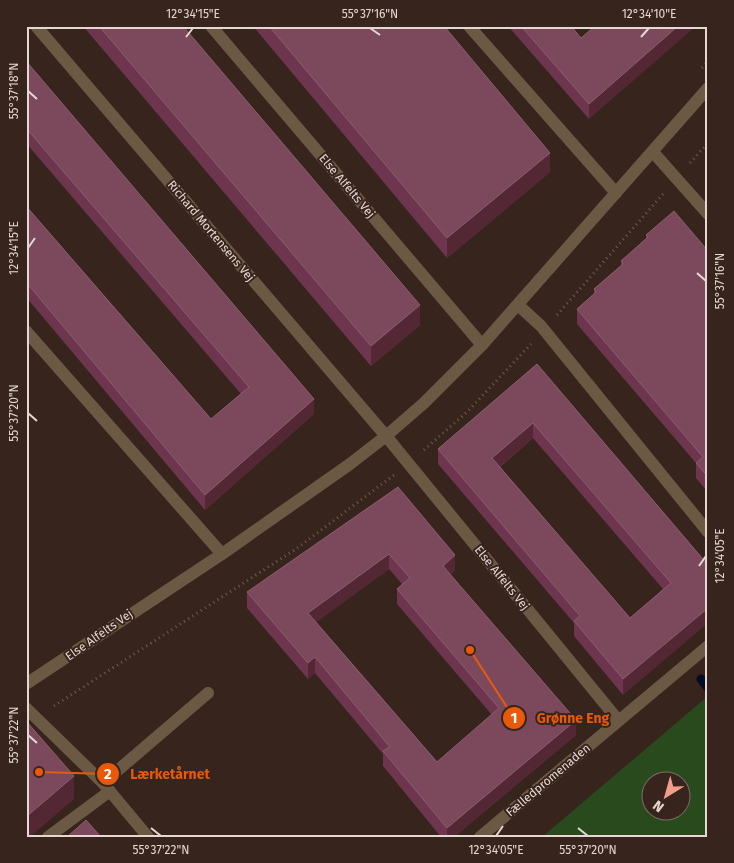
<svg xmlns="http://www.w3.org/2000/svg" width="734" height="863" font-family="'Fira Sans',sans-serif">
<style>
.green{fill:#294a1d;fill-rule:evenodd}
.lines{fill:none;stroke-linecap:round;stroke-linejoin:round}
.stream{stroke:#000f25;stroke-width:9}
.path{stroke:#6e5d56;stroke-width:3;stroke-dasharray:1 4;stroke-linecap:butt}
.minor{stroke:#6c5944;stroke-width:12}
.wall{fill:#6e364e;fill-rule:evenodd}
.shaded-wall{fill:#532834}
.building{fill:#7b485c;stroke:#8b5e6f;fill-rule:evenodd}
.ticks{fill:none;stroke:#e5d8d3;stroke-width:2}
.labels{text-anchor:middle;dominant-baseline:central;stroke-width:4;stroke-linejoin:round;paint-order:stroke}
.street-label{font-size:12px;fill:#e5d8d3;stroke:#37241c}
.leader{fill:none;stroke:#e8590c;stroke-width:2}
.callout-dot{fill:#e8590c;stroke:#37241c;stroke-width:2}
.mark-label{font-size:15px;text-anchor:middle;font-weight:bold;fill:#fff}
.callout-label{font-size:14px;text-anchor:middle;font-weight:bold;fill:#e8590c;stroke:#37241c;stroke-width:4;stroke-linejoin:round;paint-order:stroke}
.neatline{fill:none;stroke:#e5d8d3;stroke-width:2}
.ticks-label{font-size:12px;text-anchor:middle;fill:#e5d8d3}
</style>
<rect width="100%" height="100%" fill="#37241c"/>
<path class="green" d="M708,696V837H542ZM652,780H682V810H652Z"/>
<g class="lines">
<path class="stream" d="M701,679L708,688"/>
<g class="path">
<path d="M702,68L708,61"/>
<path d="M690,163L708,143"/>
<path d="M557,315L663,194"/>
<path d="M424,450L468,411L531,344"/>
<path d="M54,706L296,549L394,475"/>
</g>
<g class="minor">
<path d="M36,26L386,436L618,720"/>
<path d="M211,26L482,345"/>
<path d="M469,26L616,193"/>
<path d="M653,152L708,214"/>
<path d="M518,305L541,326L708,532"/>
<path d="M26,331L222,554"/>
<path d="M26,684L222,554L350,464L386,436L424,403L482,345L708,88"/>
<path d="M26,708L103,783L148,837"/>
<path d="M103,783L208,693"/>
<path d="M48,837L110,791"/>
<path d="M480,837L708,646"/>
</g>
</g>
<g class="wall">
<path d="M83,26H183L420,325L371,366Z"/>
<path d="M253,26H444L550,172L447,258Z"/>
<path d="M508,26H571L581,38L595,26L589,119Z"/>
<path d="M26,61L314,414L205,510L26,297V206L211,419L241,394L26,143Z"/>
<path d="M708,156V175L706,173V158Z"/>
<path d="M646,235L708,251V492L696,478V463L577,324V309L594,294V289L621,266V261L646,239Z"/>
<path d="M537,364L708,565L623,695L574,636V623L438,464V449ZM533,438L663,589L630,618L500,467Z"/>
<path d="M398,487L455,570L450,575L576,735L454,837H441L383,766V754L315,673L308,679L247,608V592ZM389,569L402,584L397,589V604L492,715L437,762L316,622Z"/>
</g>
<g class="shaded-wall">
<path d="M678,26H696L589,119V104Z"/>
<path d="M550,153V172L447,258V238Z"/>
<path d="M420,305V325L371,366V346Z"/>
<path d="M314,399V414L205,510V495Z"/>
<path d="M533,423V438L492,473V458Z"/>
<path d="M389,554V569L308,628V613Z"/>
<path d="M455,555V570L443,581V566Z"/>
<path d="M708,608V623L623,695V679Z"/>
<path d="M315,657V673L308,679V663Z"/>
<path d="M576,720V735L454,837H447V828Z"/>
<path d="M74,776V799L30,837H26V817Z"/>
</g>
<g class="building">
<path d="M99,26H183L420,305L371,346Z"/>
<path d="M269,26H444L550,153L447,238Z"/>
<path d="M521,26H571L581,38L595,26H678L589,104Z"/>
<path d="M26,61L314,399L205,495L26,282V206L211,419L249,387L26,128Z"/>
<path d="M674,211L708,251V477L696,463L703,457L577,309L596,292L594,289L623,264L621,261L648,237L646,235Z"/>
<path d="M537,364L708,565V608L623,679L574,621L580,616L438,449ZM533,423L671,583L630,618L492,458Z"/>
<path d="M398,487L455,555L443,566L576,720L447,828L383,751L390,747L315,657L308,663L247,592ZM389,554L410,578L397,589L499,708L437,762L308,613Z"/>
<path d="M27,722L74,776L26,817V723Z"/>
<path d="M86,820L101,837H67Z"/>
</g>
<path class="ticks" d="M370,28L380,35M186,37L193,28M641,37L649,28M28,91L37,99M28,248L35,238M697,273L706,281M28,413L37,421M699,566L706,556M28,735L37,743M151,828L161,836M578,828L588,836M496,836L503,826"/>
<g class="labels">
<g class="street-label">
<text transform="translate(347 186) rotate(50)">Else Alfelts Vej</text>
<text transform="translate(211 231) rotate(50)">Richard Mortensens Vej</text>
<text transform="translate(502 578) rotate(51)">Else Alfelts Vej</text>
<text transform="translate(99 635) rotate(-35)">Else Alfelts Vej</text>
<text transform="translate(548 780) rotate(-40)">Fælledpromenaden</text>
</g>
</g>
<path class="leader" d="M470 650L514 718M39 772L108 774"/>
<g class="callout-dot">
<circle cx="470" cy="650" r="5"/>
<circle cx="39" cy="772" r="5"/>
<circle cx="514" cy="718" r="12"/>
<circle cx="108" cy="774" r="12"/>
</g>
<g class="mark-label">
<text x="514" y="723">1</text>
<text x="108" y="779">2</text>
</g>
<g class="callout-label">
<text x="573" y="723">Grønne Eng</text>
<text x="170" y="779">Lærketårnet</text>
</g>
<rect width="734" height="863" fill="none" stroke="#37241c" stroke-width="55"/>
<g transform="translate(666 796) rotate(217)"><circle r="24" fill="#37241c" stroke="#7d6c65"/>
<path d="M0-4L9 19L0 12L-9 19Z" fill="#f49d8b"/>
<text y="-8" font-size="14" font-weight="bold" text-anchor="middle" fill="#e5d8d3">N</text>
</g>
<rect x="28" y="28" width="678" height="808" class="neatline"/>
<g class="ticks-label">
<text x="193" y="18">12°34'15"E</text>
<text x="370" y="18">55°37'16"N</text>
<text x="649" y="18">12°34'10"E</text>
<text transform="translate(14 91) rotate(-90)" y="4">55°37'18"N</text>
<text transform="translate(14 248) rotate(-90)" y="4">12°34'15"E</text>
<text transform="translate(720 281) rotate(-90)" y="4">55°37'16"N</text>
<text transform="translate(14 413) rotate(-90)" y="4">55°37'20"N</text>
<text transform="translate(720 556) rotate(-90)" y="4">12°34'05"E</text>
<text transform="translate(14 735) rotate(-90)" y="4">55°37'22"N</text>
<text x="161" y="854">55°37'22"N</text>
<text x="496" y="854">12°34'05"E</text>
<text x="588" y="854">55°37'20"N</text>
</g>
</svg>
